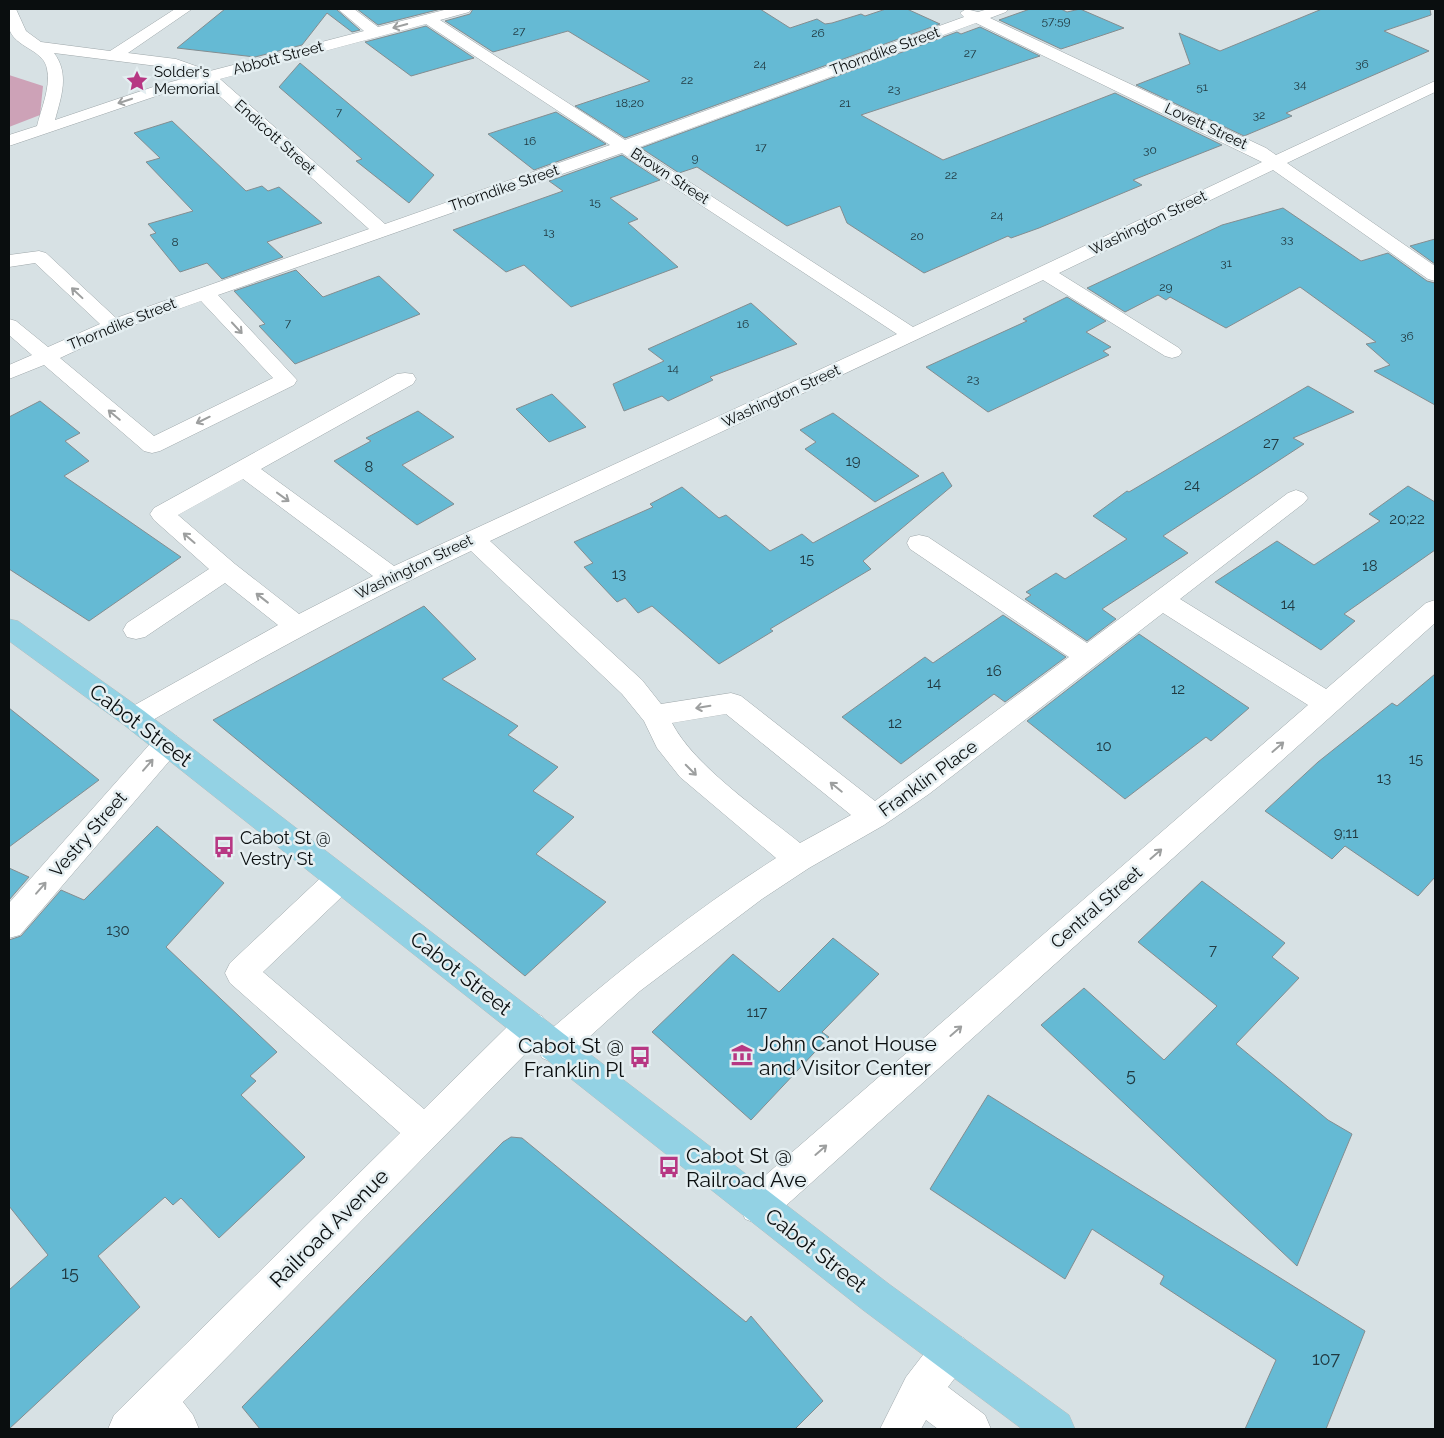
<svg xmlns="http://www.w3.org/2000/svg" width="1444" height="1438" font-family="Raleway,sans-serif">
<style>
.green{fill:#cda2b7}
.building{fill:#65bad4;stroke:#848d90}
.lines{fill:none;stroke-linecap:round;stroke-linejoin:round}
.minor-casing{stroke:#9ea7aa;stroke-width:1}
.major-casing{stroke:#babcbc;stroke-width:1}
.minor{fill:#fff;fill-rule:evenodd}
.major{fill:#93d2e4;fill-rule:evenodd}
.oneway{stroke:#9d9f9f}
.labels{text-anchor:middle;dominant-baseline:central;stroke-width:5;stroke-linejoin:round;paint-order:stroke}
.far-number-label{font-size:12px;fill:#213940}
.far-street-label{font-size:15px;fill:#0a0e0f;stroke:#e4eef1}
.far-poi-label{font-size:15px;fill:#0a0e0f;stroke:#e4eef1;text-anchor:start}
.number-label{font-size:15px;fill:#213940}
.street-label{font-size:18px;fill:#0a0e0f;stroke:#e4eef1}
.poi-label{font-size:18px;fill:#0a0e0f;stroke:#e4eef1;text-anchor:start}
.near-number-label{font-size:18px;fill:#213940}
.near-street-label{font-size:21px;fill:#0a0e0f;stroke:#e4eef1}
.near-poi-label{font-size:21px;fill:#0a0e0f;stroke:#e4eef1;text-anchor:start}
</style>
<rect width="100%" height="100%" fill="#d7e1e4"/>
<path class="green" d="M9,75L43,86L40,115L9,127Z"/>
<g class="building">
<path d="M225,9H336L360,30L352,32L327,13L302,45L255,57L177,48Z"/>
<path d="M357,9H441L378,25Z"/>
<path d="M473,9H760L790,28L817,19L825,24L832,23L861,14L865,16L886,9H907L940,24L625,138L575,106L650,81L568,31L493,52L445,21L470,14Z"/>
<path d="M1030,9H1061L1067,12L1080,9L1124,28L1061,49L999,20Z"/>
<path d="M1322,9H1430L1431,15L1384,31L1429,51L1286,113L1292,116L1244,136L1136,85L1190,64L1179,33L1220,51Z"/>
<path d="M426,26L474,58L411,76L365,42Z"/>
<path d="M980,27L1040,56L861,115L943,160L1115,93L1222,145L1133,180L1142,185L1039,228L1011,238L1008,236L924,273L847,223L840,206L787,226L697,167L679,173L641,148L957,32L961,34Z"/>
<path d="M300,63L434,175L409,203L356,161L362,159L279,87Z"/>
<path d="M556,112L606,144L534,170L488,134Z"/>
<path d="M172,121L246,191L262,186L268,191L279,187L322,223L267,242L283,257L222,279L207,263L180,272L150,235L156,233L148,224L193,211L146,162L160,158L134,133Z"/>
<path d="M622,155L660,180L610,198L638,219L628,223L678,267L571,307L524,265L506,272L453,230L563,191L549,181Z"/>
<path d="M1283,208L1361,261L1388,253L1427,281L1435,283V405L1374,371L1390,365L1366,344L1376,342L1300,287L1226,328L1170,297L1166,300L1158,295L1125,312L1087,288L1222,225Z"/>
<path d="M1435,239V264L1410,246Z"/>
<path d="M296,270L323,297L379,276L420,314L295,364L259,326L265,324L234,291Z"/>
<path d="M1067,297L1106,321L1086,332L1111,347L1103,351L1109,355L988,412L926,367L1027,321L1023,319Z"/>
<path d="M751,303L797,344L710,377L713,380L668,401L662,396L624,411L613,384L664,361L648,349Z"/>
<path d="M1308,386L1354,412L1293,438L1304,444L1163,536L1188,553L1102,609L1116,619L1087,641L1025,599L1031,595L1026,592L1056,573L1065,579L1127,539L1093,516L1127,491L1129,492Z"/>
<path d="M552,394L586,427L549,442L516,409Z"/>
<path d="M40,401L80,433L65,441L89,461L64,476L181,557L89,621L9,569V417Z"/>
<path d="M418,411L454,437L402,465L454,504L417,525L334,461L371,441L366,438Z"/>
<path d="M833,413L919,476L875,502L805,449L816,442L800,430Z"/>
<path d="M943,472L952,486L863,561L871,569L770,629L773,631L719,664L652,606L638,613L625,598L617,602L584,567L593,563L574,542L653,507L650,504L682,487L719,518L726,515L770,551L802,534L813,543Z"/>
<path d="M1408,486L1435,502V550L1344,614L1355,621L1321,650L1215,582L1277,541L1314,565L1380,521L1369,514Z"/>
<path d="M424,606L476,659L442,679L518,726L508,735L558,767L533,791L574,817L536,854L606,902L525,976L213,720Z"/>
<path d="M1003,615L1066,657L1005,702L994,694L901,764L842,717L925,657L933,663Z"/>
<path d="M1139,634L1249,708L1211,741L1206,737L1125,799L1027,721Z"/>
<path d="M1435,674V877L1418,896L1345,846L1332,859L1265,811L1318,762L1392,703L1397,706Z"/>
<path d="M9,708L99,780L9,847Z"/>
<path d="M157,826L224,883L166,947L277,1052L250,1076L256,1081L241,1095L305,1157L219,1238L181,1198L173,1205L165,1197L98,1256L140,1307L9,1429V1290L48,1255L9,1206V940L21,936L61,890L84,900Z"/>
<path d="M9,868L29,877L9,900Z"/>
<path d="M1202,881L1285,943L1272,957L1299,978L1236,1044L1328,1120L1352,1134L1297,1266L1041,1025L1084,988L1164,1060L1217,1006L1138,942Z"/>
<path d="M833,938L879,974L822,1032L829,1037L751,1120L652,1032L733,954L779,992Z"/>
<path d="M988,1095L1365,1331L1326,1429H1245L1276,1360L1160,1284L1164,1276L1092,1229L1065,1279L930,1189Z"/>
<path d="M511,1137L522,1138L746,1322L751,1316L823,1401L795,1429H260L242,1407L503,1142Z"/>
</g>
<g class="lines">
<g class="minor-casing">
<g id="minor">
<path d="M9,9H16L26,31L41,42L110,51L175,9H192L128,53L176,59L210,71L364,31L338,9H354L378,27L448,9H471L469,12L440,20L625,140L964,17L960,13L966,9L978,12L988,9H1008L1006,12L990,18L1266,148L1276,155L1435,81V92L1287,163L1435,266V281L1428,279L1273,170L1059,273L1179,348L1182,352L1179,356L1172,358L1165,356L1043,280L490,541L642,680L661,704L731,693L741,696L875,801L1069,657L910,549L907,543L910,537L919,535L928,537L1087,643L1288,493L1296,490L1304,493L1308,498L1304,503L1180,599L1326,689L1426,603L1435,600V623L771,1219L758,1224L745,1219L740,1206L745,1193L1308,705L1163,613L929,794L884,825L809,868L762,899L640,991L566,1058L554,1063L542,1058L537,1047L541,1038L183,1402L193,1415L199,1429H108L114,1415L400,1133L230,983L225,973L230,963L329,870L340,866L351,870L355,879L351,888L263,972L424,1109L518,1016L530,1012L542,1016L547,1027L543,1036C617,972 693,911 776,858L680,777L657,748L644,721L622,694L471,551C358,604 251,663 144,725L134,729L124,725L120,718L124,711L278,625L225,583L145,637L136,639L127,637L123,630L127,623L209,569L154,520L150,514L154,508L397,374L405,373L413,374L416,379L413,384L261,469L394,566L897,334L622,153L218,295L297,380L294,385L160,451L152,453L144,451L44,365L9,379V365L32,355L9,335V319L16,321L48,347L100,324L35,263L9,267V255L39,251L46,253L116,318L369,229L205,83L168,92L9,146V135L37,126C41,109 51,87 47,69C44,49 14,48 9,28C7,22 9,15 9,9ZM976,23L1262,162L913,327L637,148ZM426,24L610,145L385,224L220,79ZM54,53L173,68L193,76L156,86L55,120C61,97 70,74 54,53ZM201,301L273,378L154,436L60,358L120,330ZM243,479L373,576L299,614L235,564L178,515ZM726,714L851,815L800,843C762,812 694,766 672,723Z"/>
<path d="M167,733L177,736L181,744L177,752L20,935L9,938V903L157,736Z"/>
<path d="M950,1333L964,1338L969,1352L964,1366L948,1387L985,1415L991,1429H938L926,1420L921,1429H880L906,1377L936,1338Z"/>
</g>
</g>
<g class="major-casing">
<path id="major" d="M9,619L18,621L144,711L889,1284L1069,1415L1075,1429H1022L863,1310L124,725L9,641Z"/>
</g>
<use href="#minor" class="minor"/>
<use href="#major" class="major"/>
</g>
<defs><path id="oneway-shaft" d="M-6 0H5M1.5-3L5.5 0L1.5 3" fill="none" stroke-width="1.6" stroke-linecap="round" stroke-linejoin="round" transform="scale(1.25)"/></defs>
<g class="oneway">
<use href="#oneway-shaft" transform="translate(400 26) rotate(165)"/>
<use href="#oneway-shaft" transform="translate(125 101) rotate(162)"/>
<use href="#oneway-shaft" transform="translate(77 293) rotate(-137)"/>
<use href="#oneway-shaft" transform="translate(237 328) rotate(47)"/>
<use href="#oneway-shaft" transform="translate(114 415) rotate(-140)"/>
<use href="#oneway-shaft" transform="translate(203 420) rotate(154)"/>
<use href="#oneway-shaft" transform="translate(283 497) rotate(36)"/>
<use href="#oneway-shaft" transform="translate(189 538) rotate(-139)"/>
<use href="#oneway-shaft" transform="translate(262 598) rotate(-142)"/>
<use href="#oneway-shaft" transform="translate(703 707) rotate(171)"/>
<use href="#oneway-shaft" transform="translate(1278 747) rotate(-41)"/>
<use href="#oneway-shaft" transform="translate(148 765) rotate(-49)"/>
<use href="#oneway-shaft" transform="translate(691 770) rotate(45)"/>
<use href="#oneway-shaft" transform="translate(836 787) rotate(-141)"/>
<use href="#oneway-shaft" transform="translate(1156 854) rotate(-41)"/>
<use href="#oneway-shaft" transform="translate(41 888) rotate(-49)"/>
<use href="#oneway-shaft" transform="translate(956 1031) rotate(-41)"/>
<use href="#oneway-shaft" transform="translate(821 1150) rotate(-41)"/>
</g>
<defs>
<g id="sight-bare" transform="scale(1.725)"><path d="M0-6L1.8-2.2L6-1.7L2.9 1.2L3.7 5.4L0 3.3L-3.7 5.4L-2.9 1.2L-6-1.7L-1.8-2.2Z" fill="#b73783" stroke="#e4eef1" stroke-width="2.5" paint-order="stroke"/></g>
<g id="bus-bare" transform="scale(1.725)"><path d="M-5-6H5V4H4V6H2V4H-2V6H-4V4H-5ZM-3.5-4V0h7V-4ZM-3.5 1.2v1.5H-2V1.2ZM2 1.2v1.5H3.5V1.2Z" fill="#b73783" stroke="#e4eef1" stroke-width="2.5" paint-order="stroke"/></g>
<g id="museum-bare" transform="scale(1.725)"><path d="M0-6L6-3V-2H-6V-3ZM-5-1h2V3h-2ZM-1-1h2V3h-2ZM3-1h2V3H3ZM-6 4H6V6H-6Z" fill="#b73783" stroke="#e4eef1" stroke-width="2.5" paint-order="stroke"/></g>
</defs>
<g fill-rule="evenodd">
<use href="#sight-bare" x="137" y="81"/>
<use href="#bus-bare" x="224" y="847"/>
<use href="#museum-bare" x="742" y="1055"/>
<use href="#bus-bare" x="640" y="1057"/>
<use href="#bus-bare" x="669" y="1167"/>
</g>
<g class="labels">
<g class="far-number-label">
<text x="1056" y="21">57;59</text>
<text x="519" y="31">27</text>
<text x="818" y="33">26</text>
<text x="970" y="53">27</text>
<text x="760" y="64">24</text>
<text x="1362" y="64">36</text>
<text x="687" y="80">22</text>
<text x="1300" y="84">34</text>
<text x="1202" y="87">51</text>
<text x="894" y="89">23</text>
<text x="630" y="103">18;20</text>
<text x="845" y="103">21</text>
<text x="339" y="112">7</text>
<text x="1259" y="115">32</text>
<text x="530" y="141">16</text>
<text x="761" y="147">17</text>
<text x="1150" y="150">30</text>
<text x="695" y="158">9</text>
<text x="951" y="175">22</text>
<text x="595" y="202">15</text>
<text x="997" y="215">24</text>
<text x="549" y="232">13</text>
<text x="917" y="236">20</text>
<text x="1287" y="239">33</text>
<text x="175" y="242">8</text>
<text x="1226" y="263">31</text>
<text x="1166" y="287">29</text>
<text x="288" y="323">7</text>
<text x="743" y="324">16</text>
<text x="1407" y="336">36</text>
<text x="673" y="368">14</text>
<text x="973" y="379">23</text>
</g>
<g class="far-street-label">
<text transform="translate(885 51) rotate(-20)">Thorndike Street</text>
<text transform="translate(278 58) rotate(-15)">Abbott Street</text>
<text transform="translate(1206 126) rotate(25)">Lovett Street</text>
<text transform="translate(275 137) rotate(42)">Endicott Street</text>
<text transform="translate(670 176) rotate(33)">Brown Street</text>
<text transform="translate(504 188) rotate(-19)">Thorndike Street</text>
<text transform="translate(1148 223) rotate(-26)">Washington Street</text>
<text transform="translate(122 324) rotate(-22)">Thorndike Street</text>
<text transform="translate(781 396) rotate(-25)">Washington Street</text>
<text transform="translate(414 567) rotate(-26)">Washington Street</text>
</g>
<g class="far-poi-label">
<text x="154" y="72">Solder's<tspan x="154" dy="17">Memorial</tspan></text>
</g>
<g class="number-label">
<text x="1271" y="443">27</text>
<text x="853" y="461">19</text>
<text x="369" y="467">8</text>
<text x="1192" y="485">24</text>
<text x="1407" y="519">20;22</text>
<text x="807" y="559">15</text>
<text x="1370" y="566">18</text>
<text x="619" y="574">13</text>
<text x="1288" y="604">14</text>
<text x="994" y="671">16</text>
<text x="934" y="683">14</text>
<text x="1178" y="689">12</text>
<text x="895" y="723">12</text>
<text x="1104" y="746">10</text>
<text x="1416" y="759">15</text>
<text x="1384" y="778">13</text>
<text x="1346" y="833">9;11</text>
<text x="118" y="930">130</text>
<text x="1213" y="950">7</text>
<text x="757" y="1012">117</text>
</g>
<g class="street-label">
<text transform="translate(928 778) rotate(-36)">Franklin Place</text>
<text transform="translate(88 834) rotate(-49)">Vestry Street</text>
<text transform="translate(1096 907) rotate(-41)">Central Street</text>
</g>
<g class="poi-label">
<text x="240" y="837">Cabot St @<tspan x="240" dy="21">Vestry St</tspan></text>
</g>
<g class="near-number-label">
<text x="1131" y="1074">5</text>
<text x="70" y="1272">15</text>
<text x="1326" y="1358">107</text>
</g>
<g class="near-street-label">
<text transform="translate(141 725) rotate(37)">Cabot Street</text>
<text transform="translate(461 973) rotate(38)">Cabot Street</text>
<text transform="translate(329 1228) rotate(-45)">Railroad Avenue</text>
<text transform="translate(816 1250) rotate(38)">Cabot Street</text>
</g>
<g class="near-poi-label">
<text x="759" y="1043">John Canot House<tspan x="759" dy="24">and Visitor Center</tspan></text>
<text x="624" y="1045" text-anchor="end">Cabot St @<tspan x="624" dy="24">Franklin Pl</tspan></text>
<text x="686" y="1155">Cabot St @<tspan x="686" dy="24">Railroad Ave</tspan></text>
</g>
</g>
<rect width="1444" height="1438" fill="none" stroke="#0a0e0f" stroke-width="20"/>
</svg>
